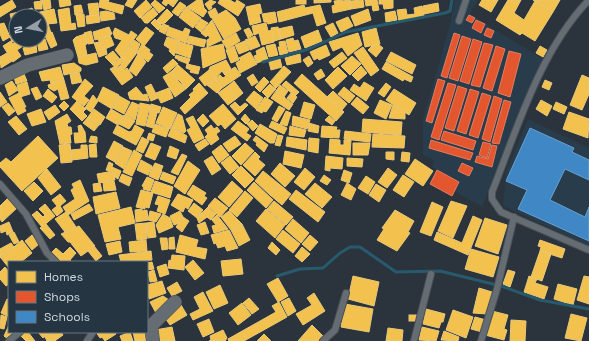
<svg xmlns="http://www.w3.org/2000/svg" width="589" height="341" font-family="'Space Grotesk',sans-serif">
<style>
.built{fill:#283c4c}
.homes{fill:#f2c14e;stroke:#e8c87a}
.shops{fill:#e4572e;stroke:#de7e64}
.schools{fill:#3f88c5;stroke:#6aa0ce}
.lines{fill:none;stroke-linecap:round;stroke-linejoin:round}
.stream{stroke:#285a6e;stroke-width:3}
.service-casing{stroke:#495158;stroke-width:8}
.minor-casing{stroke:#495158;stroke-width:14}
.service{stroke:#666d72;stroke-width:6}
.minor{stroke:#666d72;stroke-width:13}
</style>
<rect width="100%" height="100%" fill="#2b343c"/>
<g class="built">
<path d="M455,0H478L470,14L543,59L482,207L454,191L459,182L432,167L434,160L423,155V119L447,36Z"/>
<path d="M528,119L589,148V246L503,206L506,172Z"/>
</g>
<g class="homes">
<path d="M12,0L16,7L0,17V7Z"/>
<path d="M40,0H50L51,8L44,10L42,0Z"/>
<path d="M59,0H70L71,5L60,7Z"/>
<path d="M100,0H109L108,2L124,6L122,14L99,7Z"/>
<path d="M128,0H137L132,8L125,5Z"/>
<path d="M146,0L152,7L140,18L134,11Z"/>
<path d="M155,0L165,8L159,13L151,4Z"/>
<path d="M164,0H178L173,7L168,3L166,6L162,3Z"/>
<path d="M197,0H202L204,8L207,11L203,17L187,7Z"/>
<path d="M210,0L216,2L211,6L212,8L209,10L205,4Z"/>
<path d="M220,0H230L235,3L237,0L245,5L238,16L218,3Z"/>
<rect x="296" y="0" width="10" height="4"/>
<path d="M314,0H331V2L314,3Z"/>
<path d="M342,0V1L350,0L351,9L333,13L332,6L335,5L334,1Z"/>
<path d="M363,0L364,7L351,9L350,1Z"/>
<path d="M365,0H377L379,10L373,11L372,5L366,6Z"/>
<path d="M379,0H393V8L384,9L383,4H379Z"/>
<path d="M482,0H498L491,12L479,5Z"/>
<path d="M508,0H521L514,13L524,20L535,1L553,12L535,41L522,33L520,35L496,20Z"/>
<path d="M533,0H560L553,12Z"/>
<path d="M42,1V9H35L34,2Z"/>
<path d="M180,2L186,6L178,16L172,12Z"/>
<path d="M98,3L99,15L90,16L88,4Z"/>
<path d="M438,3L439,11L424,14L423,6Z"/>
<path d="M260,4L262,13L259,14L261,22L250,25L246,7Z"/>
<path d="M81,5L83,13L75,15L74,6Z"/>
<path d="M304,5L305,8L320,5L326,23L317,26L313,13L279,22L277,12Z"/>
<path d="M422,6L424,16L399,21L397,10L406,9L407,15L415,14L414,8Z"/>
<path d="M186,7L201,18L193,28L179,17Z"/>
<path d="M32,8L35,16H22L21,12Z"/>
<path d="M69,8L71,24L75,23L76,29L61,31L58,10Z"/>
<path d="M153,8L158,14L148,23H145L141,18Z"/>
<path d="M215,8L218,14L211,18L208,12Z"/>
<path d="M54,9L57,23L47,24L44,11Z"/>
<path d="M167,9L173,15L165,23L161,24L157,20Z"/>
<path d="M368,9L371,20L355,26L351,16Z"/>
<path d="M226,10L235,18L241,29L224,39L212,18Z"/>
<path d="M44,11L51,33L46,35L40,22V16H37L36,13Z"/>
<path d="M106,11L114,13L115,19L101,21L100,12Z"/>
<path d="M395,11L397,20L386,22L385,13Z"/>
<path d="M19,12L20,16H16V21L12,22L10,14Z"/>
<path d="M275,12L277,22L268,24L267,22H264L262,14Z"/>
<path d="M84,14L85,26L78,27L76,15Z"/>
<path d="M99,15L100,22L87,24L86,16Z"/>
<path d="M348,17L353,26L341,32L336,22Z"/>
<path d="M155,19L162,26L158,30L151,23Z"/>
<path d="M201,19L208,23L201,32L195,27Z"/>
<path d="M212,20L222,40L207,47V40L210,38L208,35L206,37L201,33Z"/>
<path d="M4,23L10,37L3,41L0,34V24Z"/>
<path d="M266,23L268,31L272,30L274,42L262,45L259,33L254,35L252,26Z"/>
<path d="M333,23L338,33L331,37L325,27Z"/>
<path d="M163,24L169,26L165,34L159,31Z"/>
<path d="M292,26L294,35L281,39L278,29Z"/>
<path d="M109,27L112,34L95,40L93,32Z"/>
<path d="M146,27L154,33L144,46L136,39Z"/>
<path d="M169,27L183,32L185,28L190,30L186,43L166,35Z"/>
<path d="M278,27L281,39L274,41L271,28Z"/>
<path d="M115,28L129,35L131,31L137,35L121,57L115,50L122,40L115,38L113,33Z"/>
<path d="M249,28L253,35L248,38L244,30Z"/>
<path d="M376,28L380,44L365,47L362,32Z"/>
<path d="M318,30L322,41L305,48L301,37Z"/>
<path d="M91,31L94,43L88,44L84,33Z"/>
<path d="M52,32L57,45L51,48L45,36Z"/>
<path d="M16,33V40H21L12,42L10,36Z"/>
<path d="M236,33L240,41L227,49L222,41Z"/>
<path d="M358,33L362,45L348,56L342,47L333,51L329,42Z"/>
<path d="M85,34L87,44L85,45L87,55L78,57L73,40L76,37Z"/>
<path d="M110,35L114,45L103,50L98,39Z"/>
<path d="M189,36L206,40L204,47L187,43Z"/>
<path d="M255,36L260,46L250,50L245,40Z"/>
<path d="M167,37L180,41L174,56L169,51L170,49L164,45Z"/>
<path d="M293,38L294,41L298,40L301,49L289,52L286,40Z"/>
<path d="M45,39L48,49L39,51L37,41Z"/>
<path d="M19,40H23L26,44L17,50L21,56L13,62L3,46L11,41L12,44Z"/>
<path d="M134,40L140,44L136,54L128,48Z"/>
<path d="M245,41L249,50L239,54L235,45Z"/>
<path d="M285,41L288,53L280,55L278,47H280L279,42Z"/>
<path d="M99,42L103,50L106,49L107,54L99,57L94,43Z"/>
<path d="M180,42L193,46L190,58L176,53Z"/>
<path d="M142,44L150,50L149,52L153,55L148,62L137,53Z"/>
<path d="M223,44L226,58L203,68L201,49Z"/>
<path d="M275,44L278,55L269,57L266,46Z"/>
<path d="M378,44L383,48L376,57L368,50L372,46Z"/>
<path d="M36,45L37,52L25,55L23,48Z"/>
<path d="M326,45L330,55L319,60L318,58L314,60L310,52Z"/>
<path d="M234,46L239,60L231,63L226,50Z"/>
<path d="M540,46L547,50L543,57L536,53Z"/>
<path d="M264,47L268,59L257,63L254,56L257,55L256,51Z"/>
<path d="M363,47L379,70L371,76L354,53Z"/>
<path d="M128,48L136,54L123,71L120,66L124,59L121,57Z"/>
<path d="M113,51L119,58L112,64L105,57Z"/>
<path d="M250,52L257,64L240,73L236,63L241,60L239,58Z"/>
<path d="M342,52L347,58L334,68L329,62Z"/>
<path d="M391,52L416,65L412,74L386,61Z"/>
<path d="M7,53L12,61L1,68L0,57Z"/>
<path d="M96,53L98,62L86,65L79,63L78,57Z"/>
<path d="M138,54L146,62L136,76L129,70Z"/>
<path d="M300,54L301,62L287,65L285,58Z"/>
<path d="M176,55L190,59L188,64L178,60V59L175,58Z"/>
<path d="M309,56L313,63L308,67L303,60Z"/>
<path d="M352,56L361,64L350,75L341,66Z"/>
<path d="M122,57L124,59L116,69L112,64Z"/>
<path d="M173,59L178,64L167,73L163,68Z"/>
<path d="M280,59L282,67L271,70L269,62Z"/>
<path d="M226,60L231,69L224,74L222,71L215,79L209,70L210,67Z"/>
<path d="M386,62L413,77L411,82L404,79L403,81L382,69Z"/>
<path d="M74,63L81,68V71L64,75L62,65Z"/>
<path d="M187,64L200,67L198,74L190,72L191,70L186,68Z"/>
<path d="M178,65L195,80L187,88L177,78L172,71Z"/>
<path d="M120,66L123,71L127,68L133,77L122,85L110,69L114,67L116,69Z"/>
<path d="M284,66L291,72L276,88L270,82Z"/>
<path d="M361,66L367,73L358,81L352,75Z"/>
<path d="M60,67L64,80L51,84L50,80L42,81L39,72Z"/>
<path d="M235,67L241,75L222,88L215,79L220,75L223,78L226,76L224,74Z"/>
<path d="M338,67L347,76L333,89L325,80Z"/>
<path d="M321,69L325,76L318,80L314,74Z"/>
<path d="M209,70L215,79L205,86L199,78Z"/>
<path d="M172,71L179,82L187,88L175,97L163,77Z"/>
<path d="M79,72L82,82L72,84L70,74Z"/>
<path d="M24,74L27,81L16,84L14,77Z"/>
<path d="M253,74L258,82L252,86L247,78Z"/>
<path d="M302,74L344,112L336,121L294,83Z"/>
<path d="M582,75L589,78V94L582,110L570,105Z"/>
<path d="M264,77L269,82L260,92L255,87Z"/>
<path d="M85,79L93,86L84,96L89,100L84,106L72,97Z"/>
<path d="M215,79L222,88L217,93L207,85Z"/>
<path d="M64,80L69,98L61,100L58,89L54,91L49,88L48,85Z"/>
<path d="M545,80L552,83L549,90L542,87Z"/>
<path d="M12,81L18,90L9,96L5,85Z"/>
<path d="M234,81L243,93L236,99L228,86Z"/>
<path d="M286,81L299,92L295,96L282,85Z"/>
<path d="M27,82L30,94L20,97L17,85Z"/>
<path d="M364,82L374,88L366,101L350,90L354,84L360,88Z"/>
<path d="M199,83L208,93L185,114L180,108L191,97L189,95L194,91L193,89Z"/>
<path d="M386,83L391,87L384,97L378,93Z"/>
<path d="M151,84L158,98L151,101L145,87Z"/>
<path d="M270,84L276,89L268,98L262,92Z"/>
<path d="M280,85L288,91L284,97L276,91Z"/>
<path d="M228,86L236,99L228,105L218,93Z"/>
<path d="M37,87L42,97L36,100L31,89Z"/>
<path d="M103,87L119,95L112,109L97,100Z"/>
<path d="M136,87L143,95L147,94L149,101L130,99L128,93Z"/>
<path d="M344,87L355,96L349,103L338,94Z"/>
<path d="M169,88L173,98L161,103L156,93Z"/>
<path d="M48,89L57,97L52,103L43,96Z"/>
<path d="M394,89L416,103L409,115L386,100Z"/>
<path d="M254,91L263,98L256,109L246,100Z"/>
<path d="M276,91L293,104L289,110L271,98Z"/>
<path d="M333,91L347,104L342,110L327,97Z"/>
<path d="M0,92L7,102L0,107Z"/>
<path d="M19,93L26,107H24L26,111L18,115L9,98Z"/>
<path d="M291,93L297,97L293,103L287,98Z"/>
<path d="M93,95L98,101L91,112L85,108Z"/>
<path d="M119,96L130,102L124,114L113,108Z"/>
<path d="M265,97L273,102L266,112L263,111L262,113L256,110Z"/>
<path d="M357,97L369,107L363,114L351,104Z"/>
<path d="M380,100L392,105L386,119L374,113Z"/>
<path d="M541,100L552,106L547,116L536,109Z"/>
<path d="M64,101L69,106L64,111L59,106Z"/>
<path d="M77,101L86,109L83,112L87,116L82,121L70,109Z"/>
<path d="M132,102L139,105L135,120L125,115Z"/>
<path d="M235,102L240,107L245,103L248,105L238,115L230,106Z"/>
<path d="M304,102L315,105L311,119L300,116Z"/>
<path d="M556,102L567,107L564,114L553,109Z"/>
<path d="M8,103L15,111L9,116L2,107Z"/>
<path d="M140,103L150,105L145,126L136,124Z"/>
<path d="M151,104L161,107L159,113L149,111Z"/>
<path d="M223,104L236,119L225,129L221,124L218,126L209,116Z"/>
<path d="M55,105L60,112L49,120L44,112Z"/>
<path d="M393,105L405,112V119L389,118Z"/>
<path d="M279,106L285,109L277,122L272,119Z"/>
<path d="M163,107L177,113L170,129L156,123Z"/>
<path d="M41,109L46,122L32,126L27,114Z"/>
<path d="M94,109L105,117L100,125L88,117Z"/>
<path d="M111,109L123,116L118,125L106,118Z"/>
<path d="M150,111L157,113L153,128L146,126Z"/>
<path d="M286,111L291,113L287,126L280,124Z"/>
<path d="M569,112L589,119L588,138L563,129Z"/>
<path d="M67,114L71,121L67,124L68,127H71L72,134L70,135L71,143L60,144L55,121Z"/>
<path d="M178,114L182,116L186,131L184,133L172,127Z"/>
<path d="M203,114L209,121L203,127L197,120Z"/>
<path d="M245,114L250,120L246,124L241,119Z"/>
<path d="M124,115L135,121L129,129L119,124Z"/>
<path d="M16,116L27,129L19,135L8,122Z"/>
<path d="M193,116L204,138L194,143L187,130L191,128L186,119Z"/>
<path d="M293,116L310,120L307,129L292,125Z"/>
<path d="M329,116L335,121L332,125L325,120Z"/>
<path d="M88,117L99,125L94,131L83,123Z"/>
<path d="M363,119L402,122L401,135L362,132Z"/>
<path d="M252,120L258,126L253,131L247,124Z"/>
<path d="M238,121L249,129L246,133L251,136L247,141L231,129Z"/>
<path d="M272,121L287,128L284,134L269,127Z"/>
<path d="M309,123L319,126L318,133L308,131Z"/>
<path d="M155,124L169,129L166,137L152,132Z"/>
<path d="M260,124L277,134L274,143H270L255,133Z"/>
<path d="M81,125L85,132L86,142L75,143L74,133H79L78,126Z"/>
<path d="M117,125L129,132L132,131L135,125L144,130L136,145L113,133Z"/>
<path d="M211,125L214,129L217,127L220,131L216,134L219,139L211,145L205,137L208,134L205,130Z"/>
<path d="M290,126L306,130L304,137L289,135Z"/>
<path d="M322,126L337,127L336,130H340L339,138L321,137Z"/>
<path d="M172,127L187,136L185,143L168,136Z"/>
<path d="M345,131L371,134L370,142L344,139Z"/>
<path d="M149,133L155,135L153,141L147,139Z"/>
<path d="M373,134L405,136L404,148L372,147Z"/>
<path d="M278,135L283,136L280,146L275,145Z"/>
<path d="M38,136L58,158L22,191L0,167V163L6,158L11,162Z"/>
<path d="M91,136L97,137V143L89,142Z"/>
<path d="M235,136L241,144L229,152L223,144Z"/>
<path d="M256,136L268,145L264,152L256,145L257,143L253,140Z"/>
<path d="M142,137L149,141L143,153L136,150Z"/>
<path d="M287,137L307,140L306,150L286,146Z"/>
<path d="M309,138L319,139L318,153L308,151Z"/>
<path d="M205,139L209,144L199,151L195,145Z"/>
<path d="M330,139L340,140V145H344V140H351L350,155L329,153Z"/>
<path d="M114,141L123,146L115,162L106,157Z"/>
<path d="M151,143L161,147L155,160L145,156Z"/>
<path d="M245,143L254,151L241,165L232,156Z"/>
<path d="M353,143H370L368,155H353Z"/>
<path d="M70,144L72,162L61,163L59,145Z"/>
<path d="M96,144L97,157H90L89,145Z"/>
<path d="M81,145H87L88,158L72,160L71,150L81,149Z"/>
<path d="M221,145L229,155L219,163L212,152Z"/>
<path d="M170,146L179,150L176,159L167,156Z"/>
<path d="M123,147L132,151L124,169L115,163Z"/>
<path d="M134,150L142,155L132,176L123,172Z"/>
<path d="M285,151L304,155L301,168L283,164Z"/>
<path d="M255,152L260,157L258,159L265,165L255,176L243,165Z"/>
<path d="M386,152H394V160L386,159Z"/>
<path d="M402,152L410,153L409,162L401,161Z"/>
<path d="M182,154L187,156L178,175L171,172Z"/>
<path d="M212,156L221,169L212,175L204,161Z"/>
<path d="M230,156L239,167L230,174L221,163Z"/>
<path d="M326,156L343,158L342,169L330,168V171L325,170Z"/>
<path d="M347,158L363,159L362,167L347,166Z"/>
<path d="M415,159L433,171L423,186L405,174Z"/>
<path d="M141,160L152,166L148,175L137,170Z"/>
<path d="M188,161L200,170L185,194L174,186Z"/>
<path d="M109,162L113,164L112,167L121,171L118,179L115,177L114,174L106,170Z"/>
<path d="M155,163L163,166L161,171L153,167Z"/>
<path d="M280,163L295,176L285,187L271,174Z"/>
<path d="M241,166L254,179L245,188L232,175Z"/>
<path d="M152,167L162,171L158,180L149,176Z"/>
<path d="M305,168L315,177L304,190L294,182Z"/>
<path d="M388,168L397,175L387,188L378,182Z"/>
<path d="M47,169L61,187L51,195L38,178Z"/>
<path d="M344,170L352,173L349,183L341,180Z"/>
<path d="M263,171L279,184L270,195L255,181Z"/>
<path d="M108,172L114,174L115,180L99,183L97,174Z"/>
<path d="M163,172L176,177L173,184L160,179Z"/>
<path d="M122,174L132,178L129,186L119,181Z"/>
<path d="M324,175L331,180L327,185L320,181Z"/>
<path d="M403,175L414,182L404,197L393,190Z"/>
<path d="M366,176L375,182L368,194L358,188Z"/>
<path d="M147,177L154,180L150,191L143,189L144,187L142,186Z"/>
<path d="M80,180L89,201L68,215L63,207L75,199L71,190L74,188L72,184Z"/>
<path d="M114,181L116,190L104,191L103,182Z"/>
<path d="M155,181L173,187L170,198L151,192Z"/>
<path d="M232,181L243,191L229,207L218,197Z"/>
<path d="M34,182L43,191L33,201L24,191Z"/>
<path d="M254,182L273,200L266,208L247,190Z"/>
<path d="M100,183L102,191L94,192L93,184Z"/>
<path d="M315,183L332,197L322,208L305,194Z"/>
<path d="M347,183L356,189L351,200L341,195Z"/>
<path d="M279,184L291,194L282,205L270,195Z"/>
<path d="M376,184L386,190L379,202L369,195Z"/>
<path d="M193,185L206,193L204,196L207,198L202,205L187,194Z"/>
<path d="M141,190L153,193L149,208L145,207V209L136,207Z"/>
<path d="M296,190L325,212L318,222L289,199Z"/>
<path d="M245,191L253,198L237,217L229,210Z"/>
<path d="M116,192L120,208L96,214L93,197Z"/>
<path d="M60,194L66,201L60,206L63,211L57,216L52,210L57,206L52,200Z"/>
<path d="M178,194L193,200L188,209L185,207L183,212L171,205Z"/>
<path d="M158,196L170,200L165,214L157,211L159,205L155,204Z"/>
<path d="M8,198L18,207L2,222L0,219V206Z"/>
<path d="M215,198L228,208L220,217L208,206Z"/>
<path d="M274,201L293,217L286,225L267,209Z"/>
<path d="M451,201L467,206L453,238L438,231Z"/>
<path d="M432,202L443,207L431,236L420,232Z"/>
<path d="M194,203L203,210L197,218L188,211Z"/>
<path d="M45,204L55,216L42,227L32,215L37,211L43,217L45,215L39,209Z"/>
<path d="M89,204L93,210L74,220L71,214Z"/>
<path d="M131,207L135,223L118,227L121,239L105,242L98,215Z"/>
<path d="M208,207L216,214L211,220L207,217L199,223L197,218Z"/>
<path d="M142,209V211L147,210L148,220L136,222L135,210Z"/>
<path d="M266,209L285,225L275,238L256,221Z"/>
<path d="M395,210L414,221L408,232L410,233L397,251L377,240L384,229L382,228Z"/>
<path d="M150,211L161,214L156,222L148,220Z"/>
<path d="M180,211L183,217L179,223L174,225L170,216Z"/>
<path d="M229,211L242,224L231,230L221,217Z"/>
<path d="M66,212L76,227L65,232L55,219Z"/>
<path d="M163,214L170,218L173,227L159,233L156,225Z"/>
<path d="M217,215L228,229L214,233L212,226L216,225L212,220Z"/>
<path d="M473,216L482,220L468,255L434,240L437,232L462,243Z"/>
<path d="M183,217L189,221L182,232L176,227Z"/>
<path d="M485,218L507,225L498,254L475,246Z"/>
<path d="M293,219L309,233L301,243L285,229Z"/>
<path d="M9,222L13,232L7,235L6,231L1,233L0,226Z"/>
<path d="M154,222L156,237L148,238L146,223Z"/>
<path d="M205,222L209,233L201,235L197,225Z"/>
<path d="M146,223L147,239L137,240L135,224Z"/>
<path d="M46,224L55,235L50,239L40,228Z"/>
<path d="M242,224L250,240L239,246L231,230Z"/>
<path d="M79,226L95,246L81,256L70,242H68L61,234Z"/>
<path d="M229,230L238,248L227,251L225,246L218,248L216,243L214,244L211,235Z"/>
<path d="M283,230L300,244L293,253L276,239Z"/>
<path d="M14,232L19,242L14,244L9,235Z"/>
<path d="M32,235L39,244L32,250L25,241Z"/>
<path d="M180,235L198,240L196,247L207,249L205,259L176,252Z"/>
<path d="M310,235L318,242L310,251L302,244Z"/>
<path d="M174,237L175,249H169V238Z"/>
<path d="M160,238H167L168,249L162,250Z"/>
<path d="M22,240L32,253L21,262H9V268L1,258Z"/>
<path d="M146,240L147,251L130,252L129,242Z"/>
<path d="M540,240L565,249L562,258L540,251L541,247L538,246Z"/>
<path d="M120,241L122,252L109,255L106,244Z"/>
<path d="M272,242L280,250L276,255L268,248Z"/>
<path d="M11,243L14,247L0,258V249Z"/>
<path d="M94,246L102,256L96,261L88,251Z"/>
<path d="M70,247L76,253L70,260L72,262H58L50,254L56,248L63,254Z"/>
<path d="M302,247L310,254L302,262L295,256Z"/>
<path d="M471,249L499,257L493,277L465,269Z"/>
<path d="M151,251L152,260L121,262L119,255Z"/>
<path d="M540,251L551,254L542,281L531,277Z"/>
<path d="M172,255L185,256L184,270L168,268L169,260L171,261Z"/>
<path d="M241,259L243,274L223,276L221,261Z"/>
<path d="M193,260L204,273L195,280L185,267Z"/>
<path d="M152,262L154,269L147,270V263Z"/>
<path d="M166,264L169,274L160,277L157,267Z"/>
<path d="M5,267L9,272V284L6,286L0,279V272Z"/>
<path d="M154,270L157,281L150,282L148,272Z"/>
<path d="M508,270L515,272L510,287L503,284Z"/>
<path d="M353,276L379,282L374,306L348,299Z"/>
<path d="M529,276L537,279L535,283L548,287L544,299L524,292Z"/>
<path d="M584,276L589,277V304L577,300Z"/>
<path d="M278,278L288,296L278,302L267,284Z"/>
<path d="M162,281L166,293L149,299L147,285Z"/>
<path d="M177,282L182,291L172,296L167,288Z"/>
<path d="M558,284L577,289L573,305L554,299Z"/>
<path d="M220,285L228,303L214,309L206,292Z"/>
<path d="M479,288L492,292L487,314L473,313Z"/>
<path d="M203,292L213,311L193,320L190,314L200,309L194,297Z"/>
<path d="M314,293L325,311L303,325L296,314L312,305L307,298Z"/>
<path d="M163,296L169,300L156,313L150,302Z"/>
<path d="M249,298L259,309L252,314L243,303Z"/>
<path d="M289,298L296,311L288,316L281,302Z"/>
<path d="M7,299L9,300V317L1,313Z"/>
<path d="M279,302L287,317L244,341H229L228,339L276,312L272,306Z"/>
<path d="M242,303L251,315L238,325L229,313Z"/>
<path d="M345,304L373,309L369,332L341,327Z"/>
<path d="M181,305L187,315L170,325L165,318L168,312Z"/>
<path d="M426,309L445,314L443,322H441L439,328L423,324Z"/>
<path d="M453,310L473,317L466,338L446,330Z"/>
<path d="M492,311L508,315L504,329L507,330L504,340L485,335Z"/>
<path d="M571,314L587,318L581,341L565,338Z"/>
<path d="M1,315L7,317L4,329L0,328Z"/>
<rect x="409" y="315" width="8" height="6"/>
<path d="M475,317L486,320L482,332L471,329Z"/>
<path d="M209,319L214,332L203,337L197,324Z"/>
<path d="M511,320L526,321L525,341H510Z"/>
<path d="M9,325V332H16L8,339L4,336Z"/>
<path d="M312,325L324,337L320,341H298Z"/>
<path d="M172,327L175,341H157L155,330Z"/>
<path d="M422,327L439,331L436,341L419,340Z"/>
<path d="M388,328L403,330L402,341H386Z"/>
<path d="M223,330L227,338L225,341H209L211,340L210,336Z"/>
<path d="M444,331L459,337L458,341L441,340Z"/>
<path d="M25,332H28L35,341H26L21,336Z"/>
<path d="M38,332H51L43,338Z"/>
<path d="M51,332H61L63,335L56,340Z"/>
<path d="M51,332L56,340L55,341H47L45,337Z"/>
<path d="M96,332H115L116,334L105,341L102,337L100,338Z"/>
<path d="M130,332L133,341H122L120,336Z"/>
<path d="M133,332H145L148,341H135Z"/>
<path d="M264,334L271,341H257Z"/>
</g>
<g class="shops">
<path d="M469,15L475,18L472,23L466,20Z"/>
<path d="M476,20L485,24L481,33L472,28Z"/>
<path d="M487,28L494,31L491,38L484,35Z"/>
<path d="M454,33L460,35L447,78L441,76Z"/>
<path d="M462,36L471,39L458,81L449,78Z"/>
<path d="M473,39L482,42L469,84L460,81Z"/>
<path d="M484,43L493,45L480,87L471,85Z"/>
<path d="M496,46L505,49L492,91L483,88Z"/>
<path d="M509,51L521,54L510,97L498,93Z"/>
<path d="M438,79L445,81L432,123L426,121Z"/>
<path d="M448,83L456,85L439,140L431,137Z"/>
<path d="M458,86L467,89L454,131L445,128Z"/>
<path d="M470,89L479,92L466,134L457,131Z"/>
<path d="M482,93L491,96L478,138L469,135Z"/>
<path d="M494,96L502,99L490,142L482,139Z"/>
<path d="M504,100L511,102L499,144L492,143Z"/>
<path d="M444,131L476,141L473,150L441,140Z"/>
<path d="M431,140L473,153L470,160L429,148Z"/>
<path d="M483,142L491,144L487,158L479,155Z"/>
<path d="M492,145L497,146L492,167L475,162L477,156L488,159Z"/>
<path d="M462,163L473,168L469,176L458,171Z"/>
<path d="M437,170L459,182L452,196L430,184Z"/>
</g>
<path class="schools" d="M530,128L574,148L572,152L589,160V180L565,169L550,200L585,217L589,207V241L518,209L527,190L506,181Z"/>
<g class="lines">
<g class="stream">
<path d="M263,62L309,49L346,32L445,13L450,11L452,0"/>
<path d="M277,276L300,269L323,268L340,253L350,247H360L396,272L440,271L501,286L540,300L589,309"/>
</g>
<g class="service-casing">
<g id="service">
<path d="M589,2L588,1C540,51 517,129 492,192V199L501,212L589,250"/>
<path d="M459,21L466,0"/>
<path d="M0,184L26,214L47,253L56,262"/>
<path d="M9,341L20,332"/>
<path d="M87,341L93,332"/>
<path d="M323,341L335,330L346,293"/>
<path d="M414,341L431,274"/>
<path d="M481,341L497,289L514,217"/>
</g>
</g>
<g class="minor-casing">
<g id="minor">
<path d="M0,78L28,65L67,55"/>
<path d="M153,341L151,326L175,302"/>
</g>
</g>
<use href="#service" class="service"/>
<use href="#minor" class="minor"/>
</g>
<rect x="8" y="261" width="140" height="72" fill="#253542" stroke="#697782"/>
<rect x="16" y="271" width="20" height="12" fill="#f2c14e" stroke="#697782"/>
<text x="44" y="281" font-size="12" fill="#d0d9e2">Homes</text>
<rect x="16" y="291" width="20" height="12" fill="#e4572e" stroke="#697782"/>
<text x="44" y="301" font-size="12" fill="#d0d9e2">Shops</text>
<rect x="16" y="311" width="20" height="12" fill="#3f88c5" stroke="#697782"/>
<text x="44" y="321" font-size="12" fill="#d0d9e2">Schools</text>
<g transform="translate(28 28) rotate(260)"><circle r="19" fill="#253542" stroke="#697782"/>
<path d="M0-3L7 15L0 10L-7 15Z" fill="#969fa8"/>
<text y="-6" font-size="11" font-weight="bold" text-anchor="middle" fill="#d0d9e2">N</text>
</g>
</svg>
